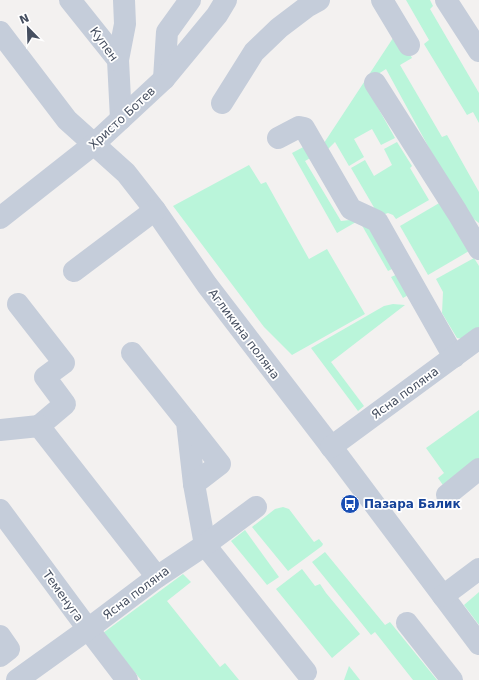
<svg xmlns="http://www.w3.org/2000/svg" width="479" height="680" font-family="'DejaVu Sans',sans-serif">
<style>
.green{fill:#baf5da}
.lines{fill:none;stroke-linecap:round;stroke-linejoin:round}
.minor{stroke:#c5cdda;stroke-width:22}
.labels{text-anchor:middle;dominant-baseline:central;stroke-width:3.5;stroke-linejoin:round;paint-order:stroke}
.street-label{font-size:12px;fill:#464f60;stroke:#fff}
.transit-label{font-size:12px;font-weight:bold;fill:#164399;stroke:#fff;text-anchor:start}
</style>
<rect width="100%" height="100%" fill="#f3f1f0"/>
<g class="green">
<path d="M406,0H430L433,6L430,9L479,93V123L473,112L467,115L424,44L429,40Z"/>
<path d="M397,32L412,58L400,65L442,137L447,135L479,192V223L464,212L386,69L364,83L395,138L381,145L372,129L354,139L364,157L349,166L335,142L325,152L322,146Z"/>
<path d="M397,142L412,166L410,168L429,200L396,219L393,215L388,213L379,216L351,168L365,160L374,176L392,165L384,149Z"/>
<path d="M309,144L314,156L305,161L341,221L350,220L356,222L337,233L292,153Z"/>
<path d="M249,165L261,184L266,182L309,259L327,249L365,314L292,355L264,327L173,206Z"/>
<path d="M441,202L469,251L428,275L400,226Z"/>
<path d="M360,222L367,223L394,268L388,271Z"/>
<path d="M474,258L479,266V327L463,339L457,338L442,313L443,292L436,279Z"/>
<path d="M398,274L410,294L403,298L391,277Z"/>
<path d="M393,304L405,305L331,362L364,406L358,411L311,348L384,306Z"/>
<path d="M479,410V464L445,488L438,478L444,473L426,448Z"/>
<path d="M283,507L289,509L314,542L319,539L323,544L322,546L288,571L252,527L275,509Z"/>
<path d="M245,530L279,577L267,585L231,541Z"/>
<path d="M325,552L385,625L390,622L437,680H413L375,632L371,635L312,562Z"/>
<path d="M302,569L315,586L320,584L326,593L360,634L332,658L276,589Z"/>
<path d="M183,574L191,582L167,601L220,667L225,663L239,680H141L103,633Z"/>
<path d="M479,592V625L464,605Z"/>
<path d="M349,666L360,680H344Z"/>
</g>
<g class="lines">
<g class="minor">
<path d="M70,0L118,60L121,119"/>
<path d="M382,0L409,45"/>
<path d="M446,0L479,51"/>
<path d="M0,32L67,120L126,173L155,210L207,285L339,457L479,644"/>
<path d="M118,60L125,24L124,0"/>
<path d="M164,79L167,32L190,0"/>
<path d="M375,83L457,212L479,249"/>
<path d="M222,103L254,52L279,28L308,6L319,0"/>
<path d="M278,138L299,127L304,128L351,209L377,221L454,357"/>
<path d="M0,218L94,144L164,79L217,15L226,0"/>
<path d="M74,271L155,210"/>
<path d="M18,304L64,363L45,377L65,404L39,426"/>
<path d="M132,353L187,422L194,484L205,545L306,672"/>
<path d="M187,422L220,464L194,484"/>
<path d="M0,430L39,426L157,577"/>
<path d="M331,447L479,338"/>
<path d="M447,495L479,469"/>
<path d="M0,510L88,629L127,680"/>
<path d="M443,596L479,569"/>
<path d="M407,623L452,680"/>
<path d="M0,636L9,649L0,656"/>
<path d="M17,680L88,629L157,577L205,545L256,507"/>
</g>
</g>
<defs>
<g id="bus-disc" transform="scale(1)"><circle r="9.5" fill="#1a4fb4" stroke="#fff"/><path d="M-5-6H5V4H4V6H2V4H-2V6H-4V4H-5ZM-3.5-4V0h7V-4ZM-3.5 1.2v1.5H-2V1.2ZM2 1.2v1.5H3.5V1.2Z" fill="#fff"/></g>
</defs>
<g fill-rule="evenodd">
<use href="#bus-disc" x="350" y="504"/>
</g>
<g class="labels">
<g class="street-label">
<text transform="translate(104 44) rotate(54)">Купен</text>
<text transform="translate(122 118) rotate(-43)">Христо Ботев</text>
<text transform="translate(244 334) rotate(53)">Агликина поляна</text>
<text transform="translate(405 393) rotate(-36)">Ясна поляна</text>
<text transform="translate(136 593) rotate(-37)">Ясна поляна</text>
<text transform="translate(63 596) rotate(54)">Теменуга</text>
</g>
<g class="transit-label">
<text x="364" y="504">Пазара Балик</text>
</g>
</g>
<g transform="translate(28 28) rotate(337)" stroke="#ffffff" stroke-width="3" paint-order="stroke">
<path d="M0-3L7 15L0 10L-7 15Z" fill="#464f60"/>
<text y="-6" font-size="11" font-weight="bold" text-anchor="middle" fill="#464f60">N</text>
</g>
</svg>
